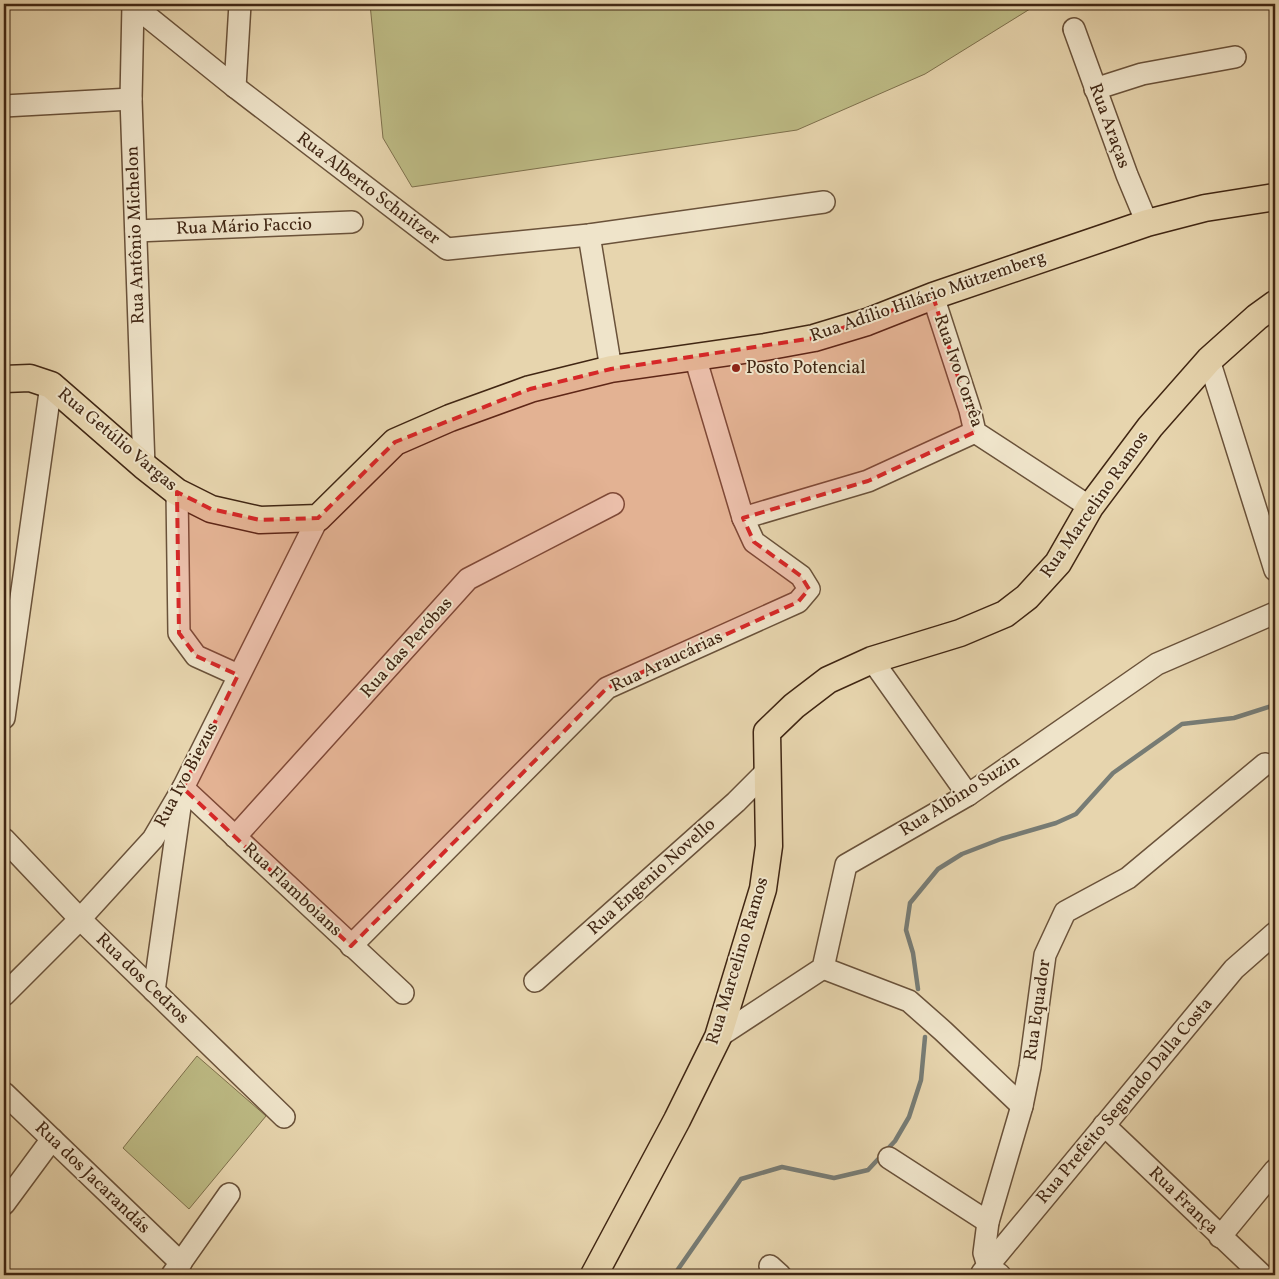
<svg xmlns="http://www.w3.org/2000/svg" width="1279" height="1279" font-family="Vollkorn,serif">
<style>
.green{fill:#bdbb85;stroke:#7e704c}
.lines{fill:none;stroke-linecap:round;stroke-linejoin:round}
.stream{stroke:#777c75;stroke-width:4.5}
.minor-casing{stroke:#6a523a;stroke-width:24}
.major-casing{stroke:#402613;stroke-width:29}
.minor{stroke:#efe4ca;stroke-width:21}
.major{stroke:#e7d5ae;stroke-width:26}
.marked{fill:#d62828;fill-opacity:0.2;stroke:#d62828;stroke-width:4;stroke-dasharray:10 6;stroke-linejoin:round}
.poi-dot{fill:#8f2418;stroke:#efe4ca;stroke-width:2}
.labels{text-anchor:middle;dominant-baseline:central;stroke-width:4;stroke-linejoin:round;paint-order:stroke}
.street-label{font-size:18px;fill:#402613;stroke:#efe4ca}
.poi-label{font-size:18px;fill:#402613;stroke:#efe4ca;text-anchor:start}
</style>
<rect width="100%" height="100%" fill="#e7d5ae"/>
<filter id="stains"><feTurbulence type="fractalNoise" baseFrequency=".004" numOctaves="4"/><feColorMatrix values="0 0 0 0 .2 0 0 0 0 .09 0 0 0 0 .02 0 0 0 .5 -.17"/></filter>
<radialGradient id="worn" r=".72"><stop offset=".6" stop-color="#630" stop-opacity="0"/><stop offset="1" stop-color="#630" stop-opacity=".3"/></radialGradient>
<g class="green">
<path d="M370,4H1038L925,74L797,130L412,187L383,138Z"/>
<path d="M197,1056L266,1116L189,1209L123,1148Z"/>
</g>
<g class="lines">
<g class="stream">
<path d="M918,989L913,953L906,930L910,903L938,869L962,854L1001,839L1056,823L1076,814L1113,773L1182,724L1234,718L1275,705"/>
<path d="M674,1275L741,1179L782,1167L834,1178L868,1170L895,1141L909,1117L921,1080L925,1037"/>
</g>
<g class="minor-casing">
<g id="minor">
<path d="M132,4L235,87L447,249L589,235L824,202"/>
<path d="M133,4L131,99L144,466"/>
<path d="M1074,29L1127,175L1147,223"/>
<path d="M235,87L240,4"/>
<path d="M1095,89L1142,74L1235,57"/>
<path d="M4,106L131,99"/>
<path d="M136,231L352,222"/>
<path d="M589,235L611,369"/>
<path d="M933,296L970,410L975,432L1090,507"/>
<path d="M1209,360L1275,570"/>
<path d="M177,492L179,633L196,656L238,675"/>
<path d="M743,518L868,481L975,432"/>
<path d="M872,660L968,795"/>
<path d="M4,718L51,385"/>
<path d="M183,788L403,993"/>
<path d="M235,837L468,579L613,504"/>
<path d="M4,839L80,919L284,1117"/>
<path d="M351,946L607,688L798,602L809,589L801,576L754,542L743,518L695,357"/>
<path d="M823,968L909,1001L943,1031L1022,1106"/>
<path d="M535,981L736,802L767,771"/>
<path d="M154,991L181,800"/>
<path d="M4,995L80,919L153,839L183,788L318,518"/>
<path d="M718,1037L823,968L846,865L968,795L1157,664L1275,613"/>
<path d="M4,1093L181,1263"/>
<path d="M1104,1125L1262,1275"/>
<path d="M889,1158L988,1222"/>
<path d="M4,1204L52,1139"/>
<path d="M1220,1237L1275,1170"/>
<path d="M770,1266L780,1275"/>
<path d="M982,1273L1234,969L1275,933"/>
<path d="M172,1275L229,1194"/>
<path d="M1000,1275L988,1266L984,1253L988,1222L1022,1106L1030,1067L1045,955L1065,912L1128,878L1265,764"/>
</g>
</g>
<g class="major-casing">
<g id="major">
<path d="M4,379L30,378L51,385L144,466L177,492L211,509L260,520L318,518L395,442L450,418L530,389L611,369L765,347L814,338L867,322L933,296L1147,223L1205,208L1275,197"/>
<path d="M594,1275L677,1120L718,1037L763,889L769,846L767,732L794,706L828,680L872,660L960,633L1005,614L1027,597L1058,563L1090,507L1150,427L1209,360L1257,317L1275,304"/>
</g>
</g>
<use href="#minor" class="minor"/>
<use href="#major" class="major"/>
</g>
<path class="marked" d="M933,296L975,432L868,481L743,518L754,542L801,576L809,589L798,602L607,688L351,946L183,788L238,675L196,656L179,633L177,492L211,509L260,520L318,518L395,442L530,389L611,369L814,338Z"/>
<circle class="poi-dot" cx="736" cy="368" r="5"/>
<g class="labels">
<g class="street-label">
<text transform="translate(1109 126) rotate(70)">Rua Araças</text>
<text transform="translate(368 189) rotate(37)">Rua Alberto Schnitzer</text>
<text transform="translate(244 227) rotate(-2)">Rua Mário Faccio</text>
<text transform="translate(136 235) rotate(-92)">Rua Antônio Michelon</text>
<text transform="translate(928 297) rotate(-19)">Rua Adílio Hilário Mützemberg</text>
<text transform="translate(958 371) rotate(71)">Rua Ivo Corrêa</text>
<text transform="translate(117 440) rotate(40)">Rua Getúlio Vargas</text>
<text transform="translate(1095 505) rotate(-55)">Rua Marcelino Ramos</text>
<text transform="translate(407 648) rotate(-48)">Rua das Peróbas</text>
<text transform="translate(667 662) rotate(-25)">Rua Araucárias</text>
<text transform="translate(187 775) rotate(-62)">Rua Ivo Biezus</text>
<text transform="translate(960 796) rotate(-32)">Rua Albino Suzin</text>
<text transform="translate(652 877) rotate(-42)">Rua Engenio Novello</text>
<text transform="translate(292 890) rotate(43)">Rua Flamboians</text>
<text transform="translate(738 961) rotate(-73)">Rua Marcelino Ramos</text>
<text transform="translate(142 979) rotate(44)">Rua dos Cedros</text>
<text transform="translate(1038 1010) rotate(-82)">Rua Equador</text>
<text transform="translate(1125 1101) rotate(-50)">Rua Prefeito Segundo Dalla Costa</text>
<text transform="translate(92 1178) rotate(44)">Rua dos Jacarandás</text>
<text transform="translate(1183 1201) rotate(44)">Rua França</text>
</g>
<g class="poi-label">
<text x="746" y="368">Posto Potencial</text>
</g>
</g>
<rect width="1279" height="1279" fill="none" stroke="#e7d5ae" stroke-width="20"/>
<rect x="5" y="5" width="1269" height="1269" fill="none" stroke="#402613" stroke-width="2.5"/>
<rect x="10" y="10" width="1259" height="1259" fill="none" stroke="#402613"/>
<rect width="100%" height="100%" filter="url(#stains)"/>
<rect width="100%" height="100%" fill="url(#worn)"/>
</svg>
